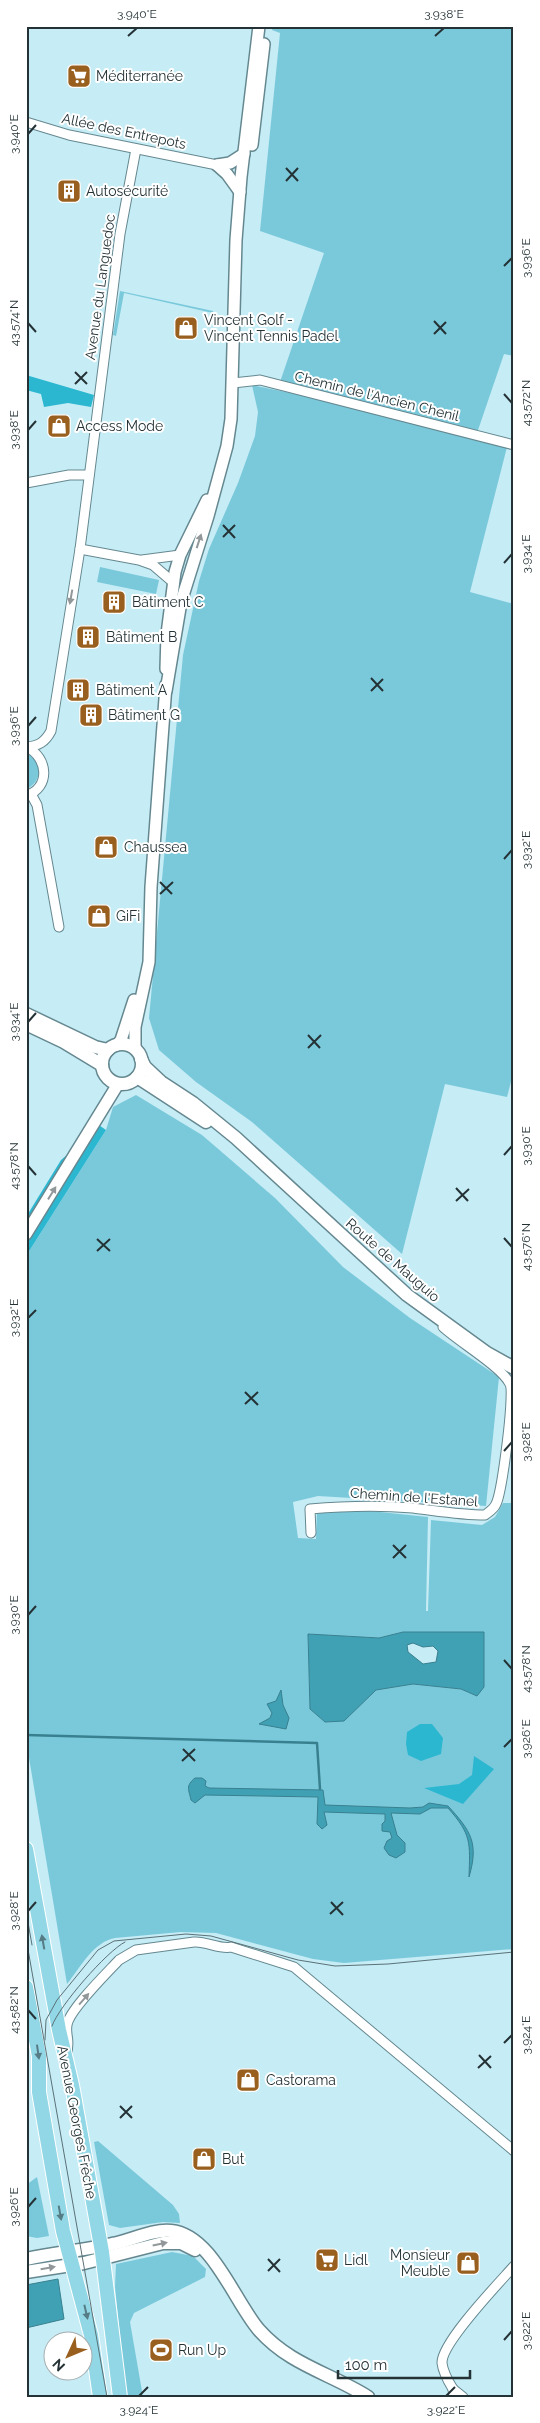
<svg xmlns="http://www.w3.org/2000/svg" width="540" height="2423" font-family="Raleway,sans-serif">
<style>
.green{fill:#7ac9db;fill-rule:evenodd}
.forest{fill:#2cb7d1}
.water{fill:#40a1b5;stroke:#38808f;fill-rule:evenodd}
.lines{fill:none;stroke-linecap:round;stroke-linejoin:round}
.stream{stroke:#38808f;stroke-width:2.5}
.minor-casing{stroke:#658890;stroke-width:11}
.tertiary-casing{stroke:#658890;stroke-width:14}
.secondary-casing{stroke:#658890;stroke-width:15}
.primary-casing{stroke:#fff;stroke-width:16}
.minor{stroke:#fff;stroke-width:9}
.tertiary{stroke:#fff;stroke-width:11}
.secondary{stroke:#fff;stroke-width:12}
.primary{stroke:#92d7e5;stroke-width:14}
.tram{stroke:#5b7177;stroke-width:1}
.oneway{fill:#92989a}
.oneway2{fill:#567c85}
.ticks{fill:none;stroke:#243236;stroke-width:2}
.labels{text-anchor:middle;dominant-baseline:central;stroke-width:4;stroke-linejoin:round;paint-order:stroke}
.poi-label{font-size:14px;fill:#243236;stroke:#fff;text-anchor:start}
.street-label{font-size:14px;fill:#243236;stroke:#fff}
.neatline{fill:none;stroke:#243236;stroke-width:2}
.ticks-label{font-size:12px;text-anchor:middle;fill:#243236}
</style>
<rect width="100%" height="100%" fill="#c6ecf5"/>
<g class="green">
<path d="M273,26H514V356L504,354L477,433L280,382L324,253L260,231L280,33L272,30Z"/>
<path d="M120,291L213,311V313L124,293L116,336L113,335Z"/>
<path d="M252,385L315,398L507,447L470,592L514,604V1070L507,1097L445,1084L402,1254L252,1122L196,1082L159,1050L149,1018L183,655L199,581L209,549L238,483L255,436L258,412Z"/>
<path d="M100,567L159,580L156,594L97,582Z"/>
<path d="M26,752C43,760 43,782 26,789Z"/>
<path d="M136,1095L202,1135L275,1198L343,1267L410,1318L499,1377L486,1506L318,1496L293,1502L298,1538L316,1539L317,1512L351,1509L428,1517L426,1611H428L431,1520L482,1525L495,1517L503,1503H514V1949L344,1963L313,1959L216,1933L181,1932L115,1938C93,1942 80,1968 67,1984L26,1740V1256L106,1130L113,1107ZM403,1632H484L478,1696L461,1689L413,1684L376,1690L344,1720L325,1722L310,1709L308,1634L379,1638Z"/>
<path d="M98,2141L173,2205L179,2214L180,2223L163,2222L120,2228L109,2225L94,2142Z"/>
<path d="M37,2177L49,2236L37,2238L26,2236V2185Z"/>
<path d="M172,2252L193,2256L206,2269L205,2277L134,2313L130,2322L143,2397H126L115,2287L116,2264Z"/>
</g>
<g class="forest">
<path d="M26,375L94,395L91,407L68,403L44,407L41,394L26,390Z"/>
<path d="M93,1121L106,1130L26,1256V1217L61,1160L75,1148Z"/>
<path d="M420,1724H432L443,1738L441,1754L421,1761L408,1755L406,1744L407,1732Z"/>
<path d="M474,1756L494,1769L463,1804L424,1788L459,1784L472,1775Z"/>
</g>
<g class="water">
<path d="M403,1632H484V1687L477,1696L461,1689L413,1684L376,1690L344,1721L325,1722L310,1709L308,1634L379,1638ZM413,1643L423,1647L433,1646L438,1651L436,1662L423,1664L408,1652L407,1645Z"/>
<path d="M281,1690L283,1705L289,1718L286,1729L259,1724L270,1718L272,1713L267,1704L276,1701Z"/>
<path d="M195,1778H202L206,1781L205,1786L209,1788L323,1790L325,1805L410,1808L423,1807L429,1803L448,1806C471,1831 479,1843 469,1877C470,1843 472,1835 448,1808H431L420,1814L391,1813L397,1835L405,1843V1852L396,1858L389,1855L384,1848L387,1841L392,1838L390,1832L382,1831V1824L385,1821V1814L324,1812L327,1825L322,1829L317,1824L318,1797L205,1795L195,1803L191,1800C189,1790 185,1786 195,1778Z"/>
<path d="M58,2279L64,2319L26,2328V2285Z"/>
</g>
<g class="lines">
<path class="stream" d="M26,1735L317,1743L320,1789"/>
<g class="minor-casing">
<g id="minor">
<path d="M26,122L69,135L217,165"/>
<path d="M233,383L260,380L514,445"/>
<path d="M26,483L69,475H89"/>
<path d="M80,549L139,560L153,565L174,583"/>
<path d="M142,560L180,555"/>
<path d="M26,747C39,746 45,742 51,731L80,549L120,234L136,149"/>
<path d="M31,794L37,805L59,927"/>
<path d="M26,796C51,787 48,758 27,747"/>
<path d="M311,1533L310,1509C344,1506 378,1505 413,1508C438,1511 461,1515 485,1515C489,1512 494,1509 496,1504C502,1492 515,1394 510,1384C502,1367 459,1342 443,1327"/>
<path d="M66,2056C71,2040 65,2036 67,2025C69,2010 107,1973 119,1960L136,1950L194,1942C206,1941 221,1950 231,1947L294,1967L514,2151"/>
<path d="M453,2389C448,2381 443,2372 442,2363C441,2343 499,2283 514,2266"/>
<path d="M454,2397L453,2389L463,2397"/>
</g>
</g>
<g class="tertiary-casing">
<g id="tertiary">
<path d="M252,145L264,44"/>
<path d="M217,165L227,174L240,192"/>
<path d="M217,165L230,163L244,154"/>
<path d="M166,669L167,634L175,572L180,555L207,500"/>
<path d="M166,691L181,602L208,516L227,446L231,419L236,240L241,177L259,26"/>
<path d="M117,1045L121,1040L134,1000"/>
<path d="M135,1049V1027L149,962L151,887L166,685"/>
<path d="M26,1234L118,1084"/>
</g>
</g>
<g class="secondary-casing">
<g id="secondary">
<path d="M26,1014L95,1047L108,1050"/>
<path d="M26,1024L64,1042L102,1065"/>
<circle cx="122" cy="1064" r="20"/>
<path d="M141,1059L145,1067L161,1082L193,1103L236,1138L407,1295L487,1353L514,1368"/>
<path d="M137,1077L206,1122"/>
<path d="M26,2259C55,2253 84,2250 112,2244C130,2241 152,2229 171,2231C212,2235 234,2301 259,2330C290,2365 330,2373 368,2397"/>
<path d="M26,2272L84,2263L163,2243H181L195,2250"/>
</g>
</g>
<g class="primary-casing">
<g id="primary">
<path d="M26,1849L59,2030L72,2085L102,2252L120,2397"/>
<path d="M26,1987L39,2056V2092L63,2231L91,2335L100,2397"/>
</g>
</g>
<use href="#minor" class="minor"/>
<use href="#tertiary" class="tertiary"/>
<use href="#secondary" class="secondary"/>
<use href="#primary" class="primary"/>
<g class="tram">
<path d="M26,1911L32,1945"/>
<path d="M26,1938L107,2397"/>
<path d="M52,2026C59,2006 107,1951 125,1942"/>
<path d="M45,2040L46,2020L57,2000L98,1950L114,1941L186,1934L211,1936L298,1960L335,1966L388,1964L514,1952"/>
</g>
</g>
<defs><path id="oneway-solid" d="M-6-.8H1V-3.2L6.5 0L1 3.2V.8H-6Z" transform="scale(1.25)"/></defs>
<g class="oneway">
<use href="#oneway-solid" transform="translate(199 541) rotate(-72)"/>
<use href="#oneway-solid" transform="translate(71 597) rotate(100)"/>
<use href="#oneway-solid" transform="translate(52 1193) rotate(-58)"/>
<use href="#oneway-solid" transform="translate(84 1999) rotate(-49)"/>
<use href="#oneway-solid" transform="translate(160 2244) rotate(-12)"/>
<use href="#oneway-solid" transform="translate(48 2268) rotate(-10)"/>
</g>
<g class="oneway2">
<use href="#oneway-solid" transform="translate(43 1942) rotate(-100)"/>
<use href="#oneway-solid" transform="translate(38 2052) rotate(82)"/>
<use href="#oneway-solid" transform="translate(60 2213) rotate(80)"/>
<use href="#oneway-solid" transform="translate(86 2312) rotate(77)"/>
</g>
<path class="ticks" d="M128,36L137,28M435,36L444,28M28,134L36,125M286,168L298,181M286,181L298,168M504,266L512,258M434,321L446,334M28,323L36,332M434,334L446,322M75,372L87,384M75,384L87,372M504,394L512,403M28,430L36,421M223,525L235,538M223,537L235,525M504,563L512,554M371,678L383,691M371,691L383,679M28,726L36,717M504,859L512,850M160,882L172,894M160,894L173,882M28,1022L36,1013M308,1035L320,1048M308,1048L321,1035M504,1155L512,1146M28,1166L36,1175M456,1188L468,1201M456,1201L469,1189M504,1238L512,1247M97,1239L110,1251M97,1251L110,1239M28,1318L36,1310M245,1392L258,1405M245,1404L258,1392M504,1451L512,1442M393,1545L406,1558M393,1558L406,1545M28,1615L36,1606M504,1660L512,1669M504,1747L512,1739M183,1749L195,1761M182,1761L195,1749M331,1902L343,1915M28,1911L36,1902M330,1914L343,1902M28,2010L36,2019M504,2043L512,2035M479,2055L491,2068M478,2068L491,2056M120,2106L132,2118M120,2118L132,2106M28,2207L36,2198M268,2259L280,2272M268,2271L280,2259M504,2340L512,2331M139,2396L148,2387M446,2396L455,2387"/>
<defs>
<g id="supermarket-square" transform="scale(1.25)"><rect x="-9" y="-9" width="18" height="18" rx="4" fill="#995f1e" stroke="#fff"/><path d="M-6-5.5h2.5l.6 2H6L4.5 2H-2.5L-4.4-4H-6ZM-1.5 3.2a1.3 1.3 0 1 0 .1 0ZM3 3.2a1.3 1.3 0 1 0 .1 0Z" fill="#fff"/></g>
<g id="building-square" transform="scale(1.25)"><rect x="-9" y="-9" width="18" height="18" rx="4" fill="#995f1e" stroke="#fff"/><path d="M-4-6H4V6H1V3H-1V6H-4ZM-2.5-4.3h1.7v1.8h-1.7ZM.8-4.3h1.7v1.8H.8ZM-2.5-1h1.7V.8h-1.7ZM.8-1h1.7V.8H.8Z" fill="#fff"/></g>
<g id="shop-square" transform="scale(1.25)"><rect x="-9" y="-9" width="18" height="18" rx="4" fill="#995f1e" stroke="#fff"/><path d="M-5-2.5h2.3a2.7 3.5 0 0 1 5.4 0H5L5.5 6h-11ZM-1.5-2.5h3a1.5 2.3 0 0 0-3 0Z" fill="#fff"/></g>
<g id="stadium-square" transform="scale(1.25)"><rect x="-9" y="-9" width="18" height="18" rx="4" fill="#995f1e" stroke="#fff"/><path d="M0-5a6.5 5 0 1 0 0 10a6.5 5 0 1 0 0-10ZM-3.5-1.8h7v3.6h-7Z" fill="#fff"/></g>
</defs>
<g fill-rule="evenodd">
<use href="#supermarket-square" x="79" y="76"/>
<use href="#building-square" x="69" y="191"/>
<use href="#shop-square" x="186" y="328"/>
<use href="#shop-square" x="59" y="426"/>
<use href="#building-square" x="114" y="602"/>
<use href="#building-square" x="88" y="637"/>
<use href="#building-square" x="78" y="690"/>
<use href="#building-square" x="91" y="715"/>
<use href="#shop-square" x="106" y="847"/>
<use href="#shop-square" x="99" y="916"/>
<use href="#shop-square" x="248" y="2080"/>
<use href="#shop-square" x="204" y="2159"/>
<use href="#supermarket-square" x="327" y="2260"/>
<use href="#shop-square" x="468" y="2263"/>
<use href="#stadium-square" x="161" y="2350"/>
</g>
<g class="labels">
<g class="poi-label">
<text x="96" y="76">Méditerranée</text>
<text x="86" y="191">Autosécurité</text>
<text x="204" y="320">Vincent Golf -<tspan x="204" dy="16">Vincent Tennis Padel</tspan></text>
<text x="76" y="426">Access Mode</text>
<text x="132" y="602">Bâtiment C</text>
<text x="106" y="637">Bâtiment B</text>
<text x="96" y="690">Bâtiment A</text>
<text x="108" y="715">Bâtiment G</text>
<text x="124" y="847">Chaussea</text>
<text x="116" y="916">GiFi</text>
<text x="266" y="2080">Castorama</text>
<text x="222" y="2159">But</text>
<text x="450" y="2255" text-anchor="end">Monsieur<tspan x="450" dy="16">Meuble</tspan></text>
<text x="344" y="2260">Lidl</text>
<text x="178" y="2350">Run Up</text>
</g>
<g class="street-label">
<text transform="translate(124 131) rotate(12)">Allée des Entrepots</text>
<text transform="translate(100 287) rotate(-82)">Avenue du Languedoc</text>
<text transform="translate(377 396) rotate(14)">Chemin de l'Ancien Chenil</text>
<text transform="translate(393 1260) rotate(41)">Route de Mauguio</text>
<text transform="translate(414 1497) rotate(4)">Chemin de l'Estanel</text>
<text transform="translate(77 2122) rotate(79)">Avenue Georges Frêche</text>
</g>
</g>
<rect width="540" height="2423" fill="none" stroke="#ffffff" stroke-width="55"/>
<g transform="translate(68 2356) rotate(226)"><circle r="24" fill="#ffffff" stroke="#a7adaf"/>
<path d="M0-4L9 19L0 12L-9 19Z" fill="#995f1e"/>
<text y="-8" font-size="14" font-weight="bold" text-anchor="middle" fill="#243236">N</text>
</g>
<path d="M338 2370v8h132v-8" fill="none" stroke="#243236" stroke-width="2.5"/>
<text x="345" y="2370" font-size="15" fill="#243236" stroke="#ffffff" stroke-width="4" paint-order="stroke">100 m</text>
<rect x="28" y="28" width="484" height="2368" class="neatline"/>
<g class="ticks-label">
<text x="137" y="18">3.940°E</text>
<text x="444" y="18">3.938°E</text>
<text transform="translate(14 134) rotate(-90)" y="4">3.940°E</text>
<text transform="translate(526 258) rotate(-90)" y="4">3.936°E</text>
<text transform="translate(14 323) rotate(-90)" y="4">43.574°N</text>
<text transform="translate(526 403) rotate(-90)" y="4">43.572°N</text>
<text transform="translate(14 430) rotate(-90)" y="4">3.938°E</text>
<text transform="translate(526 554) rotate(-90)" y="4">3.934°E</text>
<text transform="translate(14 726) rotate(-90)" y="4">3.936°E</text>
<text transform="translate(526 850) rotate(-90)" y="4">3.932°E</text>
<text transform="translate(14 1022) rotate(-90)" y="4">3.934°E</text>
<text transform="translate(526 1146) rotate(-90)" y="4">3.930°E</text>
<text transform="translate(14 1166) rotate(-90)" y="4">43.578°N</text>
<text transform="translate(526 1247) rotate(-90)" y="4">43.576°N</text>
<text transform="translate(14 1318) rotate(-90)" y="4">3.932°E</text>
<text transform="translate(526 1442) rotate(-90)" y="4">3.928°E</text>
<text transform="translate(14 1615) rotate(-90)" y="4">3.930°E</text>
<text transform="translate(526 1669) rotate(-90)" y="4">43.578°N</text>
<text transform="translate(526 1739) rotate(-90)" y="4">3.926°E</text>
<text transform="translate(14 1911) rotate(-90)" y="4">3.928°E</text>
<text transform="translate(14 2010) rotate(-90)" y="4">43.582°N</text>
<text transform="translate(526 2035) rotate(-90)" y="4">3.924°E</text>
<text transform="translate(14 2207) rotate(-90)" y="4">3.926°E</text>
<text transform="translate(526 2331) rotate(-90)" y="4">3.922°E</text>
<text x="139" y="2414">3.924°E</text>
<text x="446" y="2414">3.922°E</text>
</g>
</svg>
